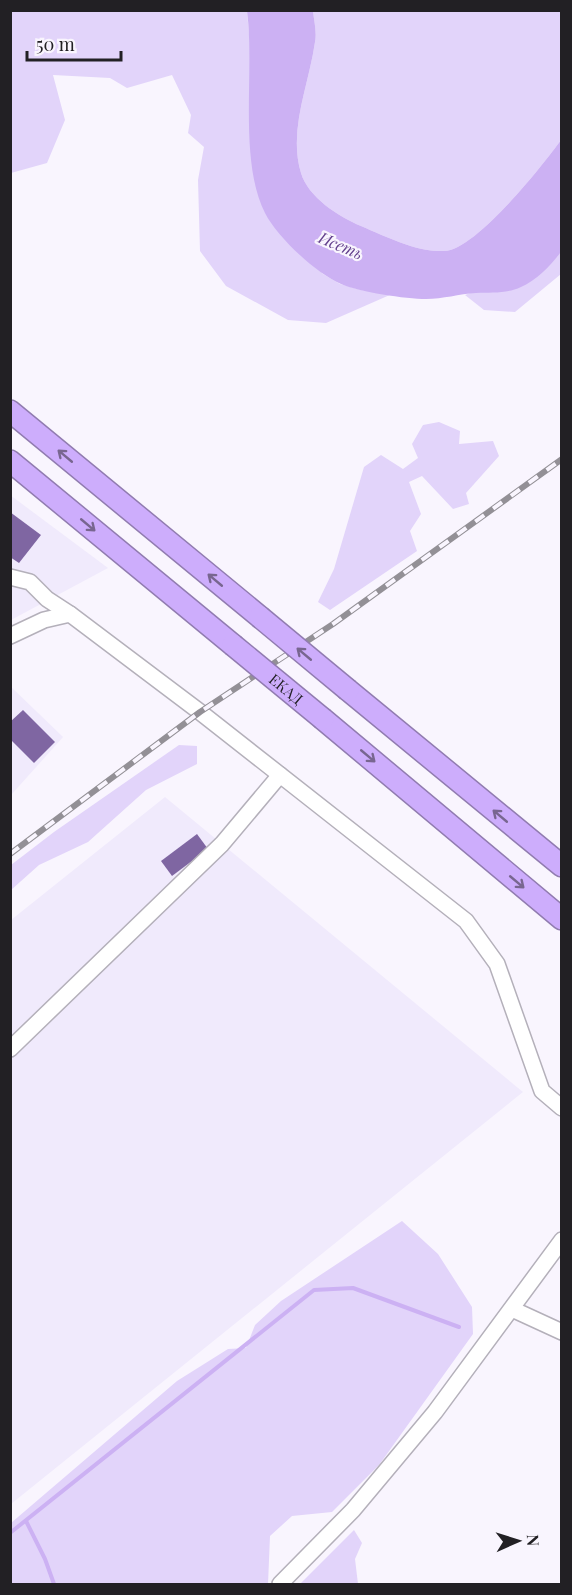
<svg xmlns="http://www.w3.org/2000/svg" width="572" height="1595" font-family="'Playfair Display',serif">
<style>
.built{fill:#f0eafc}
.green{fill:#e2d4fa}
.water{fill:#ccb1f3}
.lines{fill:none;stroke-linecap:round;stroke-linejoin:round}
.stream{stroke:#ccb1f3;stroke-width:4}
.building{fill:#7f66a2}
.minor-casing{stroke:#b4b0ba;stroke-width:18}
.highway-casing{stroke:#917cb0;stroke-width:24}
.minor{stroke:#fff;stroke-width:15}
.highway{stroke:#cdadfc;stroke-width:21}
.rail-casing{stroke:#939096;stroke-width:6}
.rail{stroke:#f9f5fe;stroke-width:4;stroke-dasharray:11;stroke-linecap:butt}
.highway-bridge-casing{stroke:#917cb0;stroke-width:24;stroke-linecap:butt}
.highway-bridge{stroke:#cdadfc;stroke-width:21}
.oneway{stroke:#786690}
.labels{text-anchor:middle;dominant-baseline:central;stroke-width:4.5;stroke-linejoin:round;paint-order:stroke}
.street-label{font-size:15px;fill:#222024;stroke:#f9f5fe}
.water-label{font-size:16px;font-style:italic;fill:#63408d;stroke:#f9f5fe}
</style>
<rect width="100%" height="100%" fill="#f9f5fe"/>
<g class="built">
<path d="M10,495L108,568L11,620H10Z"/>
<path d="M10,686L63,737L11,795H10Z"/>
<path d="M165,797L523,1092L11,1504V920Z"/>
</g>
<g class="green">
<path d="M11,11H247L251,57L287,241L323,274L340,284L361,290L392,294L326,323L288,320L226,286L200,251L198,180L204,147L188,133L191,115L172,75L127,88L110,78L53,75L65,120L47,163L11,173Z"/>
<path d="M313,11H561V140C543,165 475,251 444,251C416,252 387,237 361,226C339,217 308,197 301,173C288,130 309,85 315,42C317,32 314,21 313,11Z"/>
<path d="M561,252V274L515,312L484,310L465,295L554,260Z"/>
<path d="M439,422L460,431L459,444L493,441L499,456L466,493L469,504L453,509L422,476L409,482L421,514L410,531L417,551L330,610L318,602L334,569L364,467L381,455L403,469L418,458L412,444L423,425Z"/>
<path d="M179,745L197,746V764L146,790L88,842L39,865L11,890V865L54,832Z"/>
<path d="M402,1221L438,1254L472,1307L473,1334L379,1465L332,1512L292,1516L270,1536L268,1584H11V1523L177,1381L228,1349L246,1348L255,1325L281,1301Z"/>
<path d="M354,1530L362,1543L355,1559L358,1584H300Z"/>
</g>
<path class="water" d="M247,11H313C314,21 317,32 315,42C309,85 288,130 301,173C308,197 339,217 361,226C387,237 416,252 444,251C475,251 543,165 561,140V252C551,265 537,280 521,287C506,294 491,292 476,293C459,294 443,299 426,299C406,299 359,292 341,284C317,274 277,237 265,213C238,159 255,72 247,11Z"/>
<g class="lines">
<g class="stream">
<path d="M26,1521L45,1559L54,1584"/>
<path d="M10,1533L314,1290L353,1288L459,1327"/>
</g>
</g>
<g class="building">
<path d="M10,512L41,535L19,563L10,557Z"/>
<path d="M23,710L55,742L34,763L10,739V722Z"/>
<path d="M197,834L208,849L172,876L161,861Z"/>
</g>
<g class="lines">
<g class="minor-casing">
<g id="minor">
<path d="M10,577L30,582L47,599L70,614"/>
<path d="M10,636L44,620L70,614L200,712L466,921L497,964L542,1091L562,1108"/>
<path d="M10,1049L222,844L280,775"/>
<path d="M512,1309L562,1332"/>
<path d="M280,1584L353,1510L435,1412L562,1240"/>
</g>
</g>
<g class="highway-casing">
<g id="highway">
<path d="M10,411L260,617"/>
<path d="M10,461L233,645"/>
<path d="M348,690L562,866"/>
<path d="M323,719L562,919"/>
</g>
</g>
<use href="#minor" class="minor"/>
<use href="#highway" class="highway"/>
<g class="rail-casing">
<path id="rail" d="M10,854L200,712L333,624L562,459"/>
</g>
<use href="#rail" class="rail"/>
<g class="highway-bridge-casing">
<g id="highway-bridge">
<path d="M260,617L348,690"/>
<path id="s1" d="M233,645L323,719"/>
</g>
</g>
<use href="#highway-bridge" class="highway-bridge"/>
</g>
<defs><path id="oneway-shaft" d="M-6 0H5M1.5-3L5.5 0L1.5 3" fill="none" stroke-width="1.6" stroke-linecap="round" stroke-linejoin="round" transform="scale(1.5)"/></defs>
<g class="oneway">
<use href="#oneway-shaft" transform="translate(65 456) rotate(-140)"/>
<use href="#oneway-shaft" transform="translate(88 525) rotate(40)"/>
<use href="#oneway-shaft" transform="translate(215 580) rotate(-140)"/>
<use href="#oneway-shaft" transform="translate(304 654) rotate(-140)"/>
<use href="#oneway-shaft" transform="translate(368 756) rotate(40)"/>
<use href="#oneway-shaft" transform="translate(500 816) rotate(-140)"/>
<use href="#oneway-shaft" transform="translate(517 882) rotate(40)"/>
</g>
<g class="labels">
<g class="street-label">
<text stroke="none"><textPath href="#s1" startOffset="69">ЕКАД</textPath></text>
</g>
<g class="water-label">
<text transform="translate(341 245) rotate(23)">Исеть</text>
</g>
</g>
<rect width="572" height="1595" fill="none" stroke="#222024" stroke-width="24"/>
<g transform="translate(518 1541) rotate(87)" stroke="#f9f5fe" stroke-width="4.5" paint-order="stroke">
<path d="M0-4.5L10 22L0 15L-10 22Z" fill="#222024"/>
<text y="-9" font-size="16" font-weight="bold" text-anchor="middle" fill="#222024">N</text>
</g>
<path d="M27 51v9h94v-9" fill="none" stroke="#222024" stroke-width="3"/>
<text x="36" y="51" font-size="18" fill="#222024" stroke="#f9f5fe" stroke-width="4.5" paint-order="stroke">50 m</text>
</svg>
